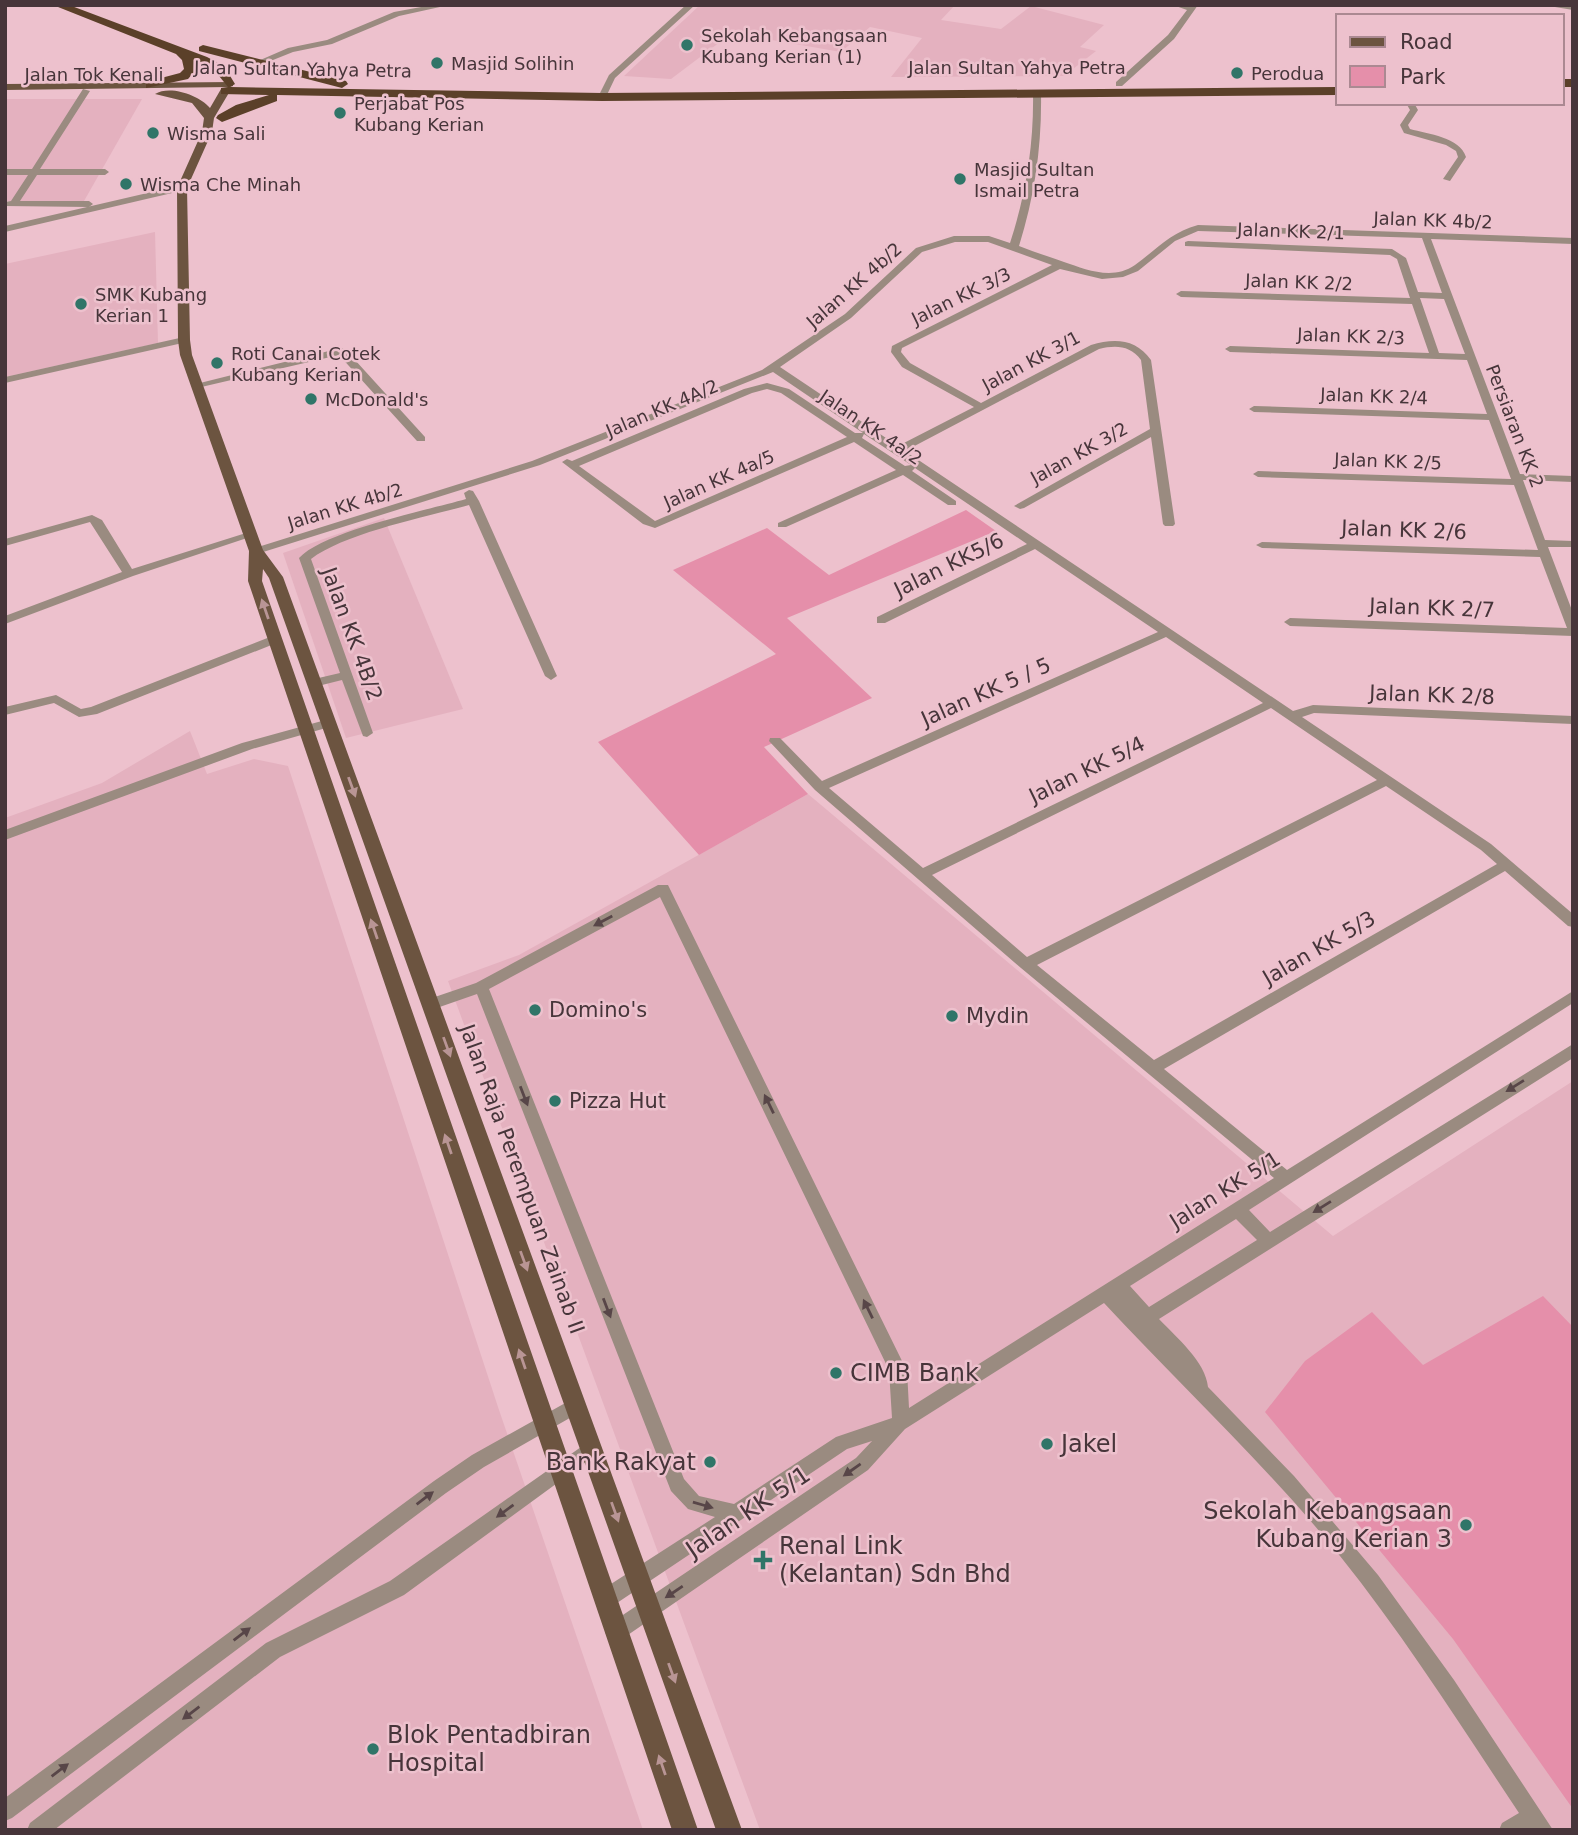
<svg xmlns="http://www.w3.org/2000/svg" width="1578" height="1835" font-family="'DejaVu Sans',sans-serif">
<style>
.built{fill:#e4b1bf}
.green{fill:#e58faa}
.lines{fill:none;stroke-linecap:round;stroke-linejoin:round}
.street{fill:#9a8b80;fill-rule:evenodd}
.primary{fill:#6c5440;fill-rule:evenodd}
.highway{fill:#5b4029;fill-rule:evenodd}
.oneway{fill:#b99595}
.oneway2{fill:#584648}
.poi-dot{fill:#307568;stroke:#edc1cd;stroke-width:2.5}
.labels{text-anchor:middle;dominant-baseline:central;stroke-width:5;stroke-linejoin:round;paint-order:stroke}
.far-poi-label{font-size:18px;fill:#47353a;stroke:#edc1cd;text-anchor:start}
.far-street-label{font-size:18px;fill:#47353a;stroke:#edc1cd}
.street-label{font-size:21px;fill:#47353a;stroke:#edc1cd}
.poi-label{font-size:21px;fill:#47353a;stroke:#edc1cd;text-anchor:start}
.near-poi-label{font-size:24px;fill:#47353a;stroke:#edc1cd;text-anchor:start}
.near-street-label{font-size:24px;fill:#47353a;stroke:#edc1cd}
</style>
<rect width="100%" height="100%" fill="#edc1cd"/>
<g class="built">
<path d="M700,5H955L941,20L1001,29L1031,6L1104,25L1080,47L1096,51L1064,76L891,77L922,38L870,27L841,52L732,33L671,79L624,76Z"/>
<path d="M5,99H142L84,201H5Z"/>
<path d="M155,232L158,343L5,377V264Z"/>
<path d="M384,518L463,709L346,738L283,553Z"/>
<path d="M190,731L207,774L254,759L288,766L499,1410L643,1830H5V818L102,783Z"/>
<path d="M808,794L1333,1236L1573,1081V1830H760L448,981L519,955Z"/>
</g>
<g class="green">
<path d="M966,510L996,531L787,618L872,698L764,747L808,794L699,855L598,742L776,654L673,570L767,528L829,575Z"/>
<path d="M1543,1296L1573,1327V1809L1453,1639L1265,1412L1305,1361L1372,1312L1423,1365Z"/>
</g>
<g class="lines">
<g class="street">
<path d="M432,5H449L399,16L332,44L293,52L258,66L251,64L288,48L327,40L394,12Z"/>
<path d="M686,5H695L615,78L605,99H599L598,97L609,75Z"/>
<path d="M987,5H1013L1009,7Z"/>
<path d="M1173,5H1198L1174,39L1122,86H1116V82L1168,35L1187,10Z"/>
<path d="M1554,5L1573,6V10L1555,7Z"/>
<path d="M83,89L90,91L40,169H105L109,172L105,175H37L20,201H89L93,204L89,207L5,206V202L11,201L28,175H5V169H32Z"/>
<path d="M1037,90L1041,92C1042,145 1035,195 1019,246C1034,252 1050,257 1064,262C1085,269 1112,281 1135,265C1157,249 1171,232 1198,225L1573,238V244L1431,239L1520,474L1573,476V482L1523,480L1545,540L1573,541V547H1548L1573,613V636L1290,626L1284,622L1290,618L1567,628L1540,557L1262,548L1256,545L1262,542L1538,550L1514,485L1258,477L1253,474L1258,471L1511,479L1489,420L1254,412L1249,409L1254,406L1487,414L1467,360L1230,352L1225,349L1230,346L1429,353L1412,304L1181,297L1176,294L1181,291L1410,298L1397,259L1390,255L1185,246V242L1188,241L1392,249L1406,258L1418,292L1442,293L1422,238L1198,231L1175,241L1138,271L1123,277L1102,279L1060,269L902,348L901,352L910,363L981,403L1091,345C1115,338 1136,339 1151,360L1175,524L1173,526H1165L1163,524L1151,437L1024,508L1020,509L1014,506L1150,429L1141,360C1130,345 1115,345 1099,349L905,451L1293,711L1313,705L1573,716V724L1314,713L1302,717L1491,844L1573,914V927L1568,926L1505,871L1164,1069L1287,1170L1573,991V1003L1249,1210L1270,1232L1573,1044V1058L1159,1319C1176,1337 1206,1362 1208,1387L1294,1476L1378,1575L1454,1680L1553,1830H1499L1502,1823L1519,1813C1461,1726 1405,1637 1340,1556C1267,1466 1182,1387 1104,1303L905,1429L868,1470L622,1639L615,1642L608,1639L605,1632L608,1625L856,1458L872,1441L847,1449L611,1607L604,1609L597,1607L595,1600L597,1593L715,1517L688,1509L671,1491L477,994L431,1010L426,1008L424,1004L426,1000L476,983L658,885H668L904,1365L907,1370L909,1408L1274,1178L1021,968L815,790L769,741L770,738H780L822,781L1158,632L1035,549L885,623H877V617L1027,544L915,468L912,471L956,501V505H948L903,475L786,527H778V523L896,470L854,442L655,528L643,524L562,462L567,459L572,461L744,389L767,383L789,389L855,433H863L773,372L540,465L260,553L256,554L250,551L252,549L532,461L762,370L845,314L916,248L954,236H989L1010,243C1026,194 1034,144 1033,92ZM955,242H988L1052,265L892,346L891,352L902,367L974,407L898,446L780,367L851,318L922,252ZM1420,298L1444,299L1465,354L1439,353ZM767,389L781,393L847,437L655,521L579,466L752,393ZM864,434L911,465L905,466L862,438ZM1166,637L1263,703L923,868L829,788ZM1271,708L1377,780L1027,957L932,875ZM1386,786L1481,850L1497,864L1154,1060L1037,965ZM660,897L889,1370L892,1418L836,1437L734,1504L699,1496L684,1479L489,989ZM1236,1219L1257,1240L1149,1307L1130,1286Z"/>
<path d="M1406,103H1414L1418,110L1408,125L1410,129C1428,134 1460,137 1466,157L1450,181L1443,179L1458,157L1456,151L1446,145L1404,133L1400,125L1410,110Z"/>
<path d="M182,185L185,186V190L5,232V226Z"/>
<path d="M184,337L189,340L187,342L5,383V377Z"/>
<path d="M341,348L345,349L425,437V441H417L339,355L197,388L192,385Z"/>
<path d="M469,490L473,491L479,501L557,676L551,680L545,676L469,505C426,517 345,533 311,559L373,733L367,737L363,736L342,680L314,687L308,683L310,680L340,673L299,558C324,531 428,510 466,499L464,493Z"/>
<path d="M92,515L102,520L132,569L246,533L250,532L256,535L133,576L5,624V616L122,572L90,522L5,546V539Z"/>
<path d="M275,635L279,636L281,639L279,642L97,714L79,717L54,703L5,715V707L56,695L81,709L91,707Z"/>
<path d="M329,719L333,720L335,723L333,726L252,749L5,840V830L242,743Z"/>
<path d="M576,1397L582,1399L585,1405L582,1411L484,1467L446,1493L12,1818L5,1821V1798L434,1481L472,1455Z"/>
<path d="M591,1440L597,1442L600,1448L597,1454L404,1595L280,1657L54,1830H27L30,1823L266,1643L390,1581Z"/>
</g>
<g class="primary">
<path d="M233,82V86L229,87L5,90V84Z"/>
<path d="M225,88L230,91L214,118L212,132L187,188L190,340L192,355L263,550L283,577L742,1830H716L269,578L263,569L262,581L698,1830H672L248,581L249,551L180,355L178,340L177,188L202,132L204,118L192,103L155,94C170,85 199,95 210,108L221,89Z"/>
</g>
<g class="highway">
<path d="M53,5H69L207,57L224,66L235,84L230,87L602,93L1338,87V95L602,101L277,95V101L222,122L216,118L218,115L236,105L269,95L221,94V88L228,87L215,71L194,61L196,70L188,79L146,88V82L180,73L184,69L182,60L176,54Z"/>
<path d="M203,45L346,81L348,84L342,88L199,51V47Z"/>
<rect x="1562" y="79" width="11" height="8"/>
</g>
</g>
<defs><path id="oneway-solid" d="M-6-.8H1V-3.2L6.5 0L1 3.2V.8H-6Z" transform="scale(1.75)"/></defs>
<g class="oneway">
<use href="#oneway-solid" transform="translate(265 609) rotate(-109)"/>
<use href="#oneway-solid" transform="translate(352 787) rotate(70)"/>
<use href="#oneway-solid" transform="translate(374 929) rotate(-109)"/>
<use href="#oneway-solid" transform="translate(447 1047) rotate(70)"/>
<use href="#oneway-solid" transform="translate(448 1144) rotate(-109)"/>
<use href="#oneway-solid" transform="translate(524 1261) rotate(70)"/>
<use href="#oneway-solid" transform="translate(522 1359) rotate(-109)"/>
<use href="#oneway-solid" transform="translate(615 1512) rotate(70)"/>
<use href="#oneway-solid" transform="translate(672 1673) rotate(70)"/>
<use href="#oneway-solid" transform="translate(662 1765) rotate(-109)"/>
</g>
<g class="oneway2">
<use href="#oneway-solid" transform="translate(603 921) rotate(152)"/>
<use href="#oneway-solid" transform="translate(1515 1086) rotate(148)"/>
<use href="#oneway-solid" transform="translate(524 1096) rotate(69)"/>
<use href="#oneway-solid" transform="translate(769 1104) rotate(-116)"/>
<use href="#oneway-solid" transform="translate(1322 1207) rotate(148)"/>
<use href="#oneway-solid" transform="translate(607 1308) rotate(69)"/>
<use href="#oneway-solid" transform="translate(868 1309) rotate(-116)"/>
<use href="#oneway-solid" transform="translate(852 1470) rotate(145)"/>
<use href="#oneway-solid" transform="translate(425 1498) rotate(-37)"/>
<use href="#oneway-solid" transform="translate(703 1505) rotate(16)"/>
<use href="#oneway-solid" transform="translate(505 1511) rotate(144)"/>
<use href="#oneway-solid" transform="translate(674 1592) rotate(146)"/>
<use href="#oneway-solid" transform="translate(242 1634) rotate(-37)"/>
<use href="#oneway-solid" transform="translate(191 1713) rotate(143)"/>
<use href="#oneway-solid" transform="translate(60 1770) rotate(-37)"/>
</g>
<g class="poi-dot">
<circle cx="687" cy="45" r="7"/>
<circle cx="437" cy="63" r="7"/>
<circle cx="1237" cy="73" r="7"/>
<circle cx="340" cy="113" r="7"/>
<circle cx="153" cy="133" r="7"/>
<circle cx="960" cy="179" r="7"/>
<circle cx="126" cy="184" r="7"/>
<circle cx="81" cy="304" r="7"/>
<circle cx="217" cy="363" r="7"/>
<circle cx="311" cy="399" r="7"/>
<circle cx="535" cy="1010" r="7"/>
<circle cx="952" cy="1016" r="7"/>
<circle cx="555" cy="1101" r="7"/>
<circle cx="836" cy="1373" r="7"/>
<circle cx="1047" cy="1444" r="7"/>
<circle cx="710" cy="1462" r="7"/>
<circle cx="1466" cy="1525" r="7"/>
<path d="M759.5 1549.5h7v7h7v7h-7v7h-7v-7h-7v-7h7z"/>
<circle cx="373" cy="1749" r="7"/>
</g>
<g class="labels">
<g class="far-poi-label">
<text x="701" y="35">Sekolah Kebangsaan<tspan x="701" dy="21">Kubang Kerian (1)</tspan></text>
<text x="451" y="63">Masjid Solihin</text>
<text x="1251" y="73">Perodua</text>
<text x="354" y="103">Perjabat Pos<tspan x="354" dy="21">Kubang Kerian</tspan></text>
<text x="167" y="133">Wisma Sali</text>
<text x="974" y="169">Masjid Sultan<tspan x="974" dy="21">Ismail Petra</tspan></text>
<text x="140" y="184">Wisma Che Minah</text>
<text x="95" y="294">SMK Kubang<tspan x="95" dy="21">Kerian 1</tspan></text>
<text x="231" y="353">Roti Canai Cotek<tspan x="231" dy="21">Kubang Kerian</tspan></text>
<text x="325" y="399">McDonald's</text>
</g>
<g class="far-street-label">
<text x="1017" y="67">Jalan Sultan Yahya Petra</text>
<text transform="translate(303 69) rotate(1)">Jalan Sultan Yahya Petra</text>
<text x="94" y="74">Jalan Tok Kenali</text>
<text transform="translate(1433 220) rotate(2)">Jalan KK 4b/2</text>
<text transform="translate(1291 231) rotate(2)">Jalan KK 2/1</text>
<text transform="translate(1299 282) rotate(2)">Jalan KK 2/2</text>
<text transform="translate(854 285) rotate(-41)">Jalan KK 4b/2</text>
<text transform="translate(961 296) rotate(-26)">Jalan KK 3/3</text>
<text transform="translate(1351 336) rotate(2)">Jalan KK 2/3</text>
<text transform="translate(1031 361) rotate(-28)">Jalan KK 3/1</text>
<text transform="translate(1374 396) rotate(2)">Jalan KK 2/4</text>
<text transform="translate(662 408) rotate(-23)">Jalan KK 4A/2</text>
<text transform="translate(1515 426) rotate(69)">Persiaran KK 2</text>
<text transform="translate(871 427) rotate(34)">Jalan KK 4a/2</text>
<text transform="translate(1079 453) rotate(-29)">Jalan KK 3/2</text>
<text transform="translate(1388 461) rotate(2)">Jalan KK 2/5</text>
<text transform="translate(719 479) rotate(-24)">Jalan KK 4a/5</text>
<text transform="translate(345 506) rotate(-17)">Jalan KK 4b/2</text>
</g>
<g class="street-label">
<text transform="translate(1404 530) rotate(2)">Jalan KK 2/6</text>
<text transform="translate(949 565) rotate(-26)">Jalan KK5/6</text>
<text transform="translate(1432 608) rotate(2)">Jalan KK 2/7</text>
<text transform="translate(352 634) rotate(70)">Jalan KK 4B/2</text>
<text transform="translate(986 692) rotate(-24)">Jalan KK 5 / 5</text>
<text transform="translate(1432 695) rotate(2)">Jalan KK 2/8</text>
<text transform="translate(1087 770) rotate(-26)">Jalan KK 5/4</text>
<text transform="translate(1319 948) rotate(-30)">Jalan KK 5/3</text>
<text transform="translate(522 1179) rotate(70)">Jalan Raja Perempuan Zainab II</text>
<text transform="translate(1225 1190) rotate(-32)">Jalan KK 5/1</text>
</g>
<g class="poi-label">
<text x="549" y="1010">Domino's</text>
<text x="966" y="1016">Mydin</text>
<text x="569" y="1101">Pizza Hut</text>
</g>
<g class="near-poi-label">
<text x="850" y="1373">CIMB Bank</text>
<text x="1061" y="1444">Jakel</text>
<text x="696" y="1462" text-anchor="end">Bank Rakyat</text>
<text x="1452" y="1511" text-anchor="end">Sekolah Kebangsaan<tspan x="1452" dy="28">Kubang Kerian 3</tspan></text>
<text x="779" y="1546">Renal Link<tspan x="779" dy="28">(Kelantan) Sdn Bhd</tspan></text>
<text x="387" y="1735">Blok Pentadbiran<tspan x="387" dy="28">Hospital</tspan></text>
</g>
<g class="near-street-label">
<text transform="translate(748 1512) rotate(-34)">Jalan KK 5/1</text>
</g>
</g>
<rect width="1578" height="1835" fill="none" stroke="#47353a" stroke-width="14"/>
<rect x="1336" y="14" width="228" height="91" fill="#edc1cd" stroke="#ab8992" stroke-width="2"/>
<rect x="1350" y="37" width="35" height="10" fill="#6c5440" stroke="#ab8992" stroke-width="2"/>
<text x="1400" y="49" font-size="21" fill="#47353a">Road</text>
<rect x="1350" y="66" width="35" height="21" fill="#e58faa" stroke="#ab8992" stroke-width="2"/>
<text x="1400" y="84" font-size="21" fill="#47353a">Park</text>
</svg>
